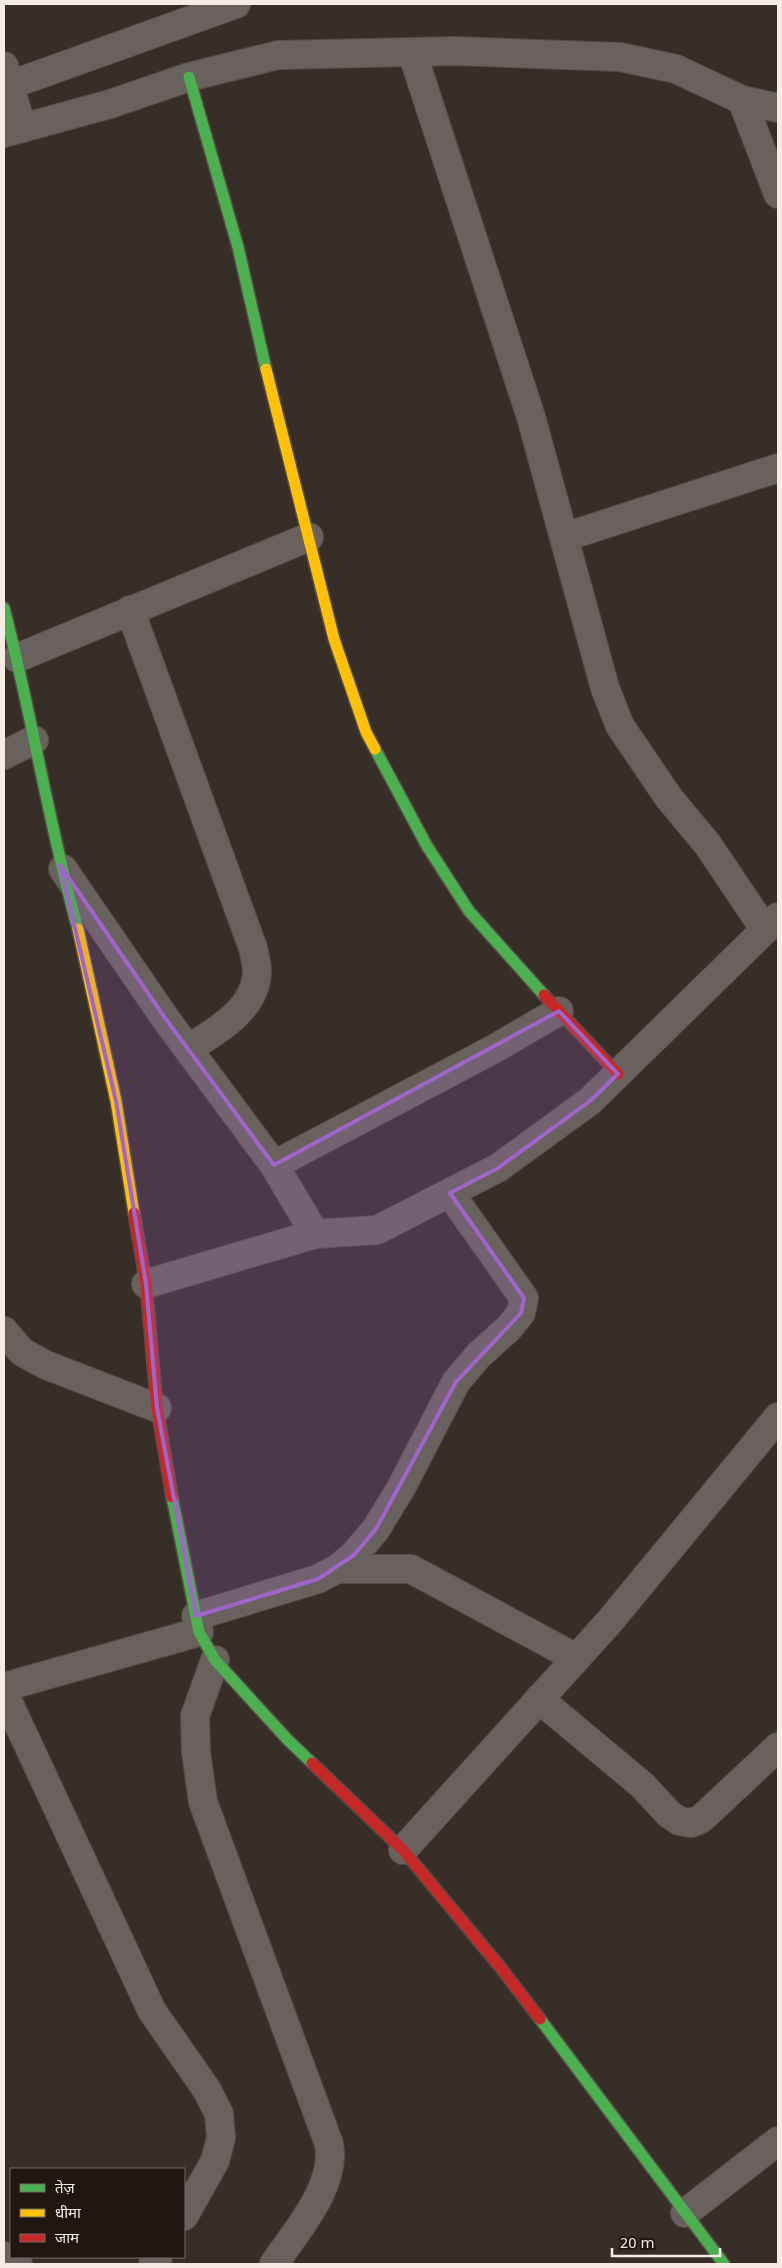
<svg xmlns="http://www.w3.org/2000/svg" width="782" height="2268" font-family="Georgia,'Noto Sans Devanagari',serif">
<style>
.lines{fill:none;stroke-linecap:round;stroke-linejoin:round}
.street-casing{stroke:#564d48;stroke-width:30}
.fast-casing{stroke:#564d48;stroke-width:14}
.slow-casing{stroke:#564d48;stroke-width:14}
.jam-casing{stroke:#564d48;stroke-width:14}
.street{stroke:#69615d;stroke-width:28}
.fast{stroke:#4caf50;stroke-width:11}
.slow{stroke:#ffc107;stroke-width:11}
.jam{stroke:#c62828;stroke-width:11}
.marked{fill:#a065ca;fill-opacity:0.2;stroke:#a065ca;stroke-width:4;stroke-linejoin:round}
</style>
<rect width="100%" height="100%" fill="#382e28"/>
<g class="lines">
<g class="street-casing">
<g id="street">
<path d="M412,52L531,417L605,688L620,726L669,798L708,845L765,930"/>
<path d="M4,66L22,128"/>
<path d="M10,85L236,4"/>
<path d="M742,100L778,194"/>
<path d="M4,133L110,104L189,77L278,55L456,51L620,57L676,69L742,100L778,108"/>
<path d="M565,537L778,468"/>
<path d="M130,610L253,948C254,955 257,963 257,971C256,1010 216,1031 188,1049"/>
<path d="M17,658L309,537"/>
<path d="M4,755L34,740"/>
<path d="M63,869L165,1018L274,1165L315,1234"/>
<path d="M274,1165L492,1050L559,1011"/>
<path d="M146,1284L315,1234L377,1230L498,1168L590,1101L778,917"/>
<path d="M4,1331L22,1352L46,1365L157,1408"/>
<path d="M337,1569H411L576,1658"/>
<path d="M196,1616L318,1579L337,1569L354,1555L376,1529L401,1488L456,1382L479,1355L509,1328L521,1313L524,1298L450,1193"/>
<path d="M215,1660L195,1716L196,1752L203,1802L329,2144C337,2186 296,2231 274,2264"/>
<path d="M4,1687L199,1632"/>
<path d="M4,1693L152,2011L207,2090L219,2114L221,2138L215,2161L184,2216"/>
<path d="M539,1699L642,1785L669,1814L679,1821L691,1823L701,1819L778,1747"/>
<path d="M403,1850L610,1621L778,1417"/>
<path d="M685,2213L778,2141"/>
<path d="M4,2256L18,2264"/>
<path d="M153,2264L158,2257"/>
</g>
</g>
<g class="fast-casing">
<g id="fast">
<path d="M189,77L238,247L266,369"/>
<path d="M4,608C32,714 48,823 78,929"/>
<path d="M375,749L427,846L469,911L544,995"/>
<path d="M172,1497L199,1632L215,1660L287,1739L312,1763"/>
<path d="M540,2019L724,2264"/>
</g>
</g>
<g class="slow-casing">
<g id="slow">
<path d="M266,369L334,639L366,732L375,749"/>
<path d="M78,929L116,1101L134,1213"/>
</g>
</g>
<g class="jam-casing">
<g id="jam">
<path d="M544,995L618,1074"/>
<path d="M134,1213L146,1284L157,1408L172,1497"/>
<path d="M312,1763L403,1850L501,1968L540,2019"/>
</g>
</g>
<use href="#street" class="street"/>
<use href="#fast" class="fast"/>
<use href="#slow" class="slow"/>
<use href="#jam" class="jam"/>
</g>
<path class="marked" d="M60,865L165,1018L274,1165L559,1011L618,1074L590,1101L498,1168L450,1193L524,1298L521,1313L456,1382L376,1529L354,1555L318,1579L196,1616L157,1408L146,1284L116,1101Z"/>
<rect width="782" height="2268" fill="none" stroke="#f7ebe3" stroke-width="10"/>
<rect x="10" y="2168" width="175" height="90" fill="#201712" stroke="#766c66"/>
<rect x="20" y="2184" width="25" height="8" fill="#4caf50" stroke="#766c66"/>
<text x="55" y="2193" font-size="15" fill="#f7ebe3">तेज़</text>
<rect x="20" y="2209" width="25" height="8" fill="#ffc107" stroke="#766c66"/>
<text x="55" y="2218" font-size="15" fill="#f7ebe3">धीमा</text>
<rect x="20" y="2234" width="25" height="8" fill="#c62828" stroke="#766c66"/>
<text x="55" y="2243" font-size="15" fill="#f7ebe3">जाम</text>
<path d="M612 2248v8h108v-8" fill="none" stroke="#f7ebe3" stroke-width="2.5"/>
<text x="620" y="2248" font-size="15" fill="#f7ebe3" stroke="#201712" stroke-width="4" paint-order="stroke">20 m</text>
</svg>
